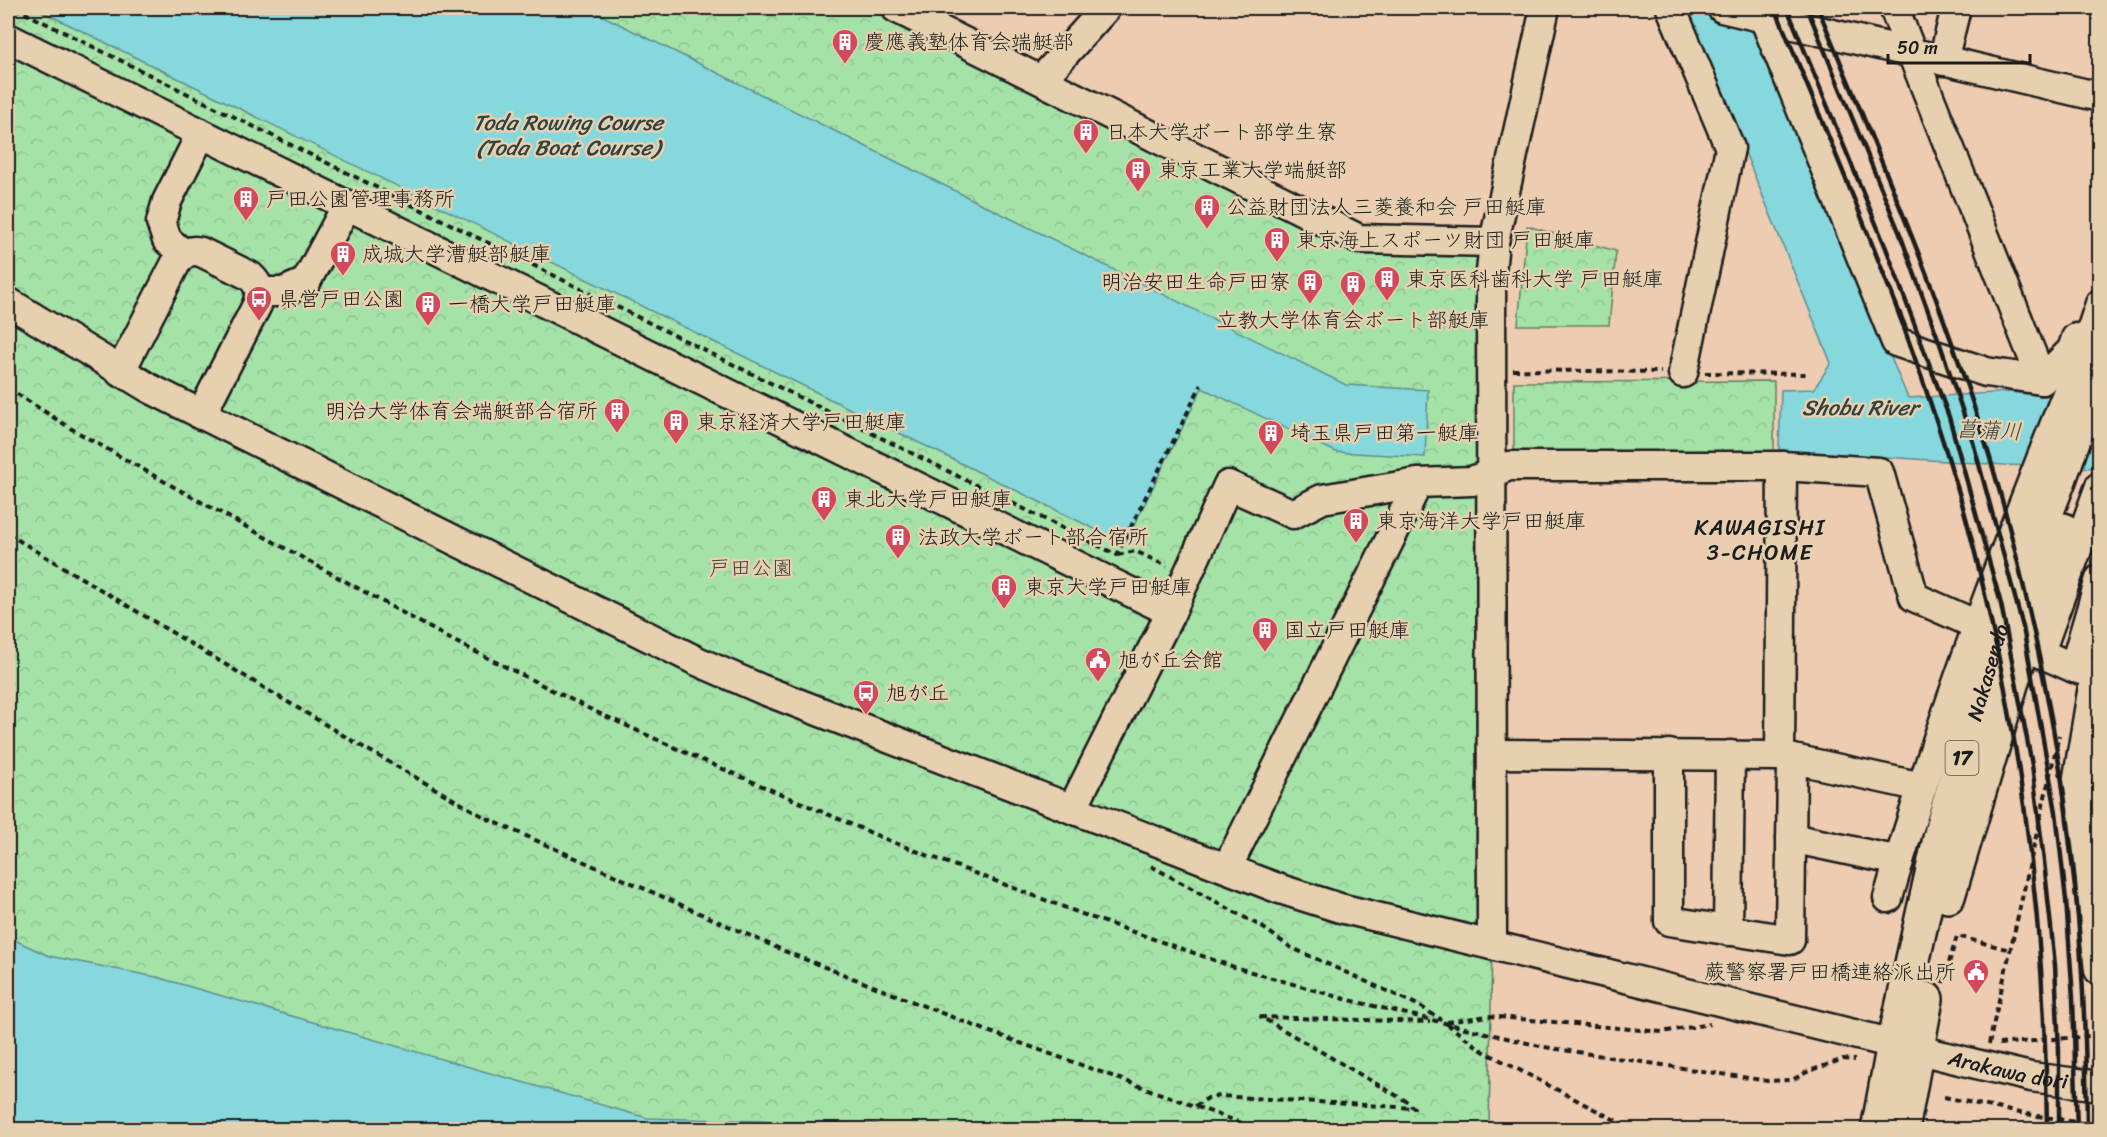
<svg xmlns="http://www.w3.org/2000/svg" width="2107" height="1137" font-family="Sriracha,'Klee One',sans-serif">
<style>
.park{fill:url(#park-crowns);stroke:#607f62;stroke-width:1.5}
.water{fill:#86d8dc;stroke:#5c8d8f;stroke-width:1.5}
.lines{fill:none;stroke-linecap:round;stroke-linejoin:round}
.minor-casing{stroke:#1c1c1c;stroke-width:33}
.highway-casing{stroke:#1c1c1c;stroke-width:38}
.path{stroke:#1c1c1c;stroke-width:4;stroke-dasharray:6 4.5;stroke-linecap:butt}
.minor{stroke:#e6d0af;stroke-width:28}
.highway{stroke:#e6d0af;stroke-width:33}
.rail{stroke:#1c1c1c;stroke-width:4.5}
.labels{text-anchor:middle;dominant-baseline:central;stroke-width:5;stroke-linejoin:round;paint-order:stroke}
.shield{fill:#e6d0af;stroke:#595248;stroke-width:1.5}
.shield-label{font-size:20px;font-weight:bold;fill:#1c1c1c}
.poi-label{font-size:21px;fill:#1c1c1c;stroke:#e6d0af;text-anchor:start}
.park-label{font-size:21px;fill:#374438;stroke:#e6d0af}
.street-label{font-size:21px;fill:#1c1c1c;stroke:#e6d0af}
.water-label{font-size:22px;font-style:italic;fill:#314242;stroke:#e6d0af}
.neighbourhood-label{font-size:22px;letter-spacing:1.5px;fill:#1c1c1c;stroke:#e6d0af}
</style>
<defs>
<pattern id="park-crowns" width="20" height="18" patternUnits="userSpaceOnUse" patternTransform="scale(1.5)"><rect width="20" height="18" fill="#a5e2a8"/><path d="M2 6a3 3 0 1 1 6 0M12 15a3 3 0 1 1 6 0" fill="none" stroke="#8dc190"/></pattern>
</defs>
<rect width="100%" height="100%" fill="#edccb2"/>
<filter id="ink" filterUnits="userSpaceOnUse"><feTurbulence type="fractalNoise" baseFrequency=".0167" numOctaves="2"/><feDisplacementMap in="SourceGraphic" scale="12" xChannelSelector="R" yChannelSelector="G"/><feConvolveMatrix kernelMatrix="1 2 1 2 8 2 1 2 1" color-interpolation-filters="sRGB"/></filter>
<g filter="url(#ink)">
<g class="park">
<path d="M8,8H895L1359,239L1494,242L1492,945L1489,1129L36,1130L8,1119Z"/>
<path d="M1527,226L1616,251L1609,325H1518Z"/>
<path d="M1774,381V456L1514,453V382Z"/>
</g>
<g class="water">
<path d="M35,8H587L1346,385L1428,390L1425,457L1336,452L1202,388L1125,544Z"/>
<path d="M1686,8H1744L1908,398L2010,392L2099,403V468L2005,465L1779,450L1781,390L1814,389L1831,363Z"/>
<path d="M8,937L49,956L156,977L647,1118L876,1124L891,1129H8Z"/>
</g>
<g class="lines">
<g class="minor-casing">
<g id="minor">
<path d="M896,8L1359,239L1494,242"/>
<path d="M1671,8L1730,148L1683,373"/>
<path d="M1722,8L2100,97"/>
<path d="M1760,8L1896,342L1986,372L2042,380L2072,350L2076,338"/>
<path d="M1894,8L2042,380"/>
<path d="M8,38L1171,612"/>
<path d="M1943,61L1956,8"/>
<path d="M1042,79L1106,8"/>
<path d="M184,254L167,240L161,222L167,201L201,134"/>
<path d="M260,292H283L306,282L347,205"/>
<path id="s1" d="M8,302L149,388L697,661L761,689L1280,889L1340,908L1976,1064L2031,1077L2100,1086"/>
<path d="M120,372L177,261C184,253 190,249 201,252L250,276C260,285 261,292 257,305L201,415"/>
<path d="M2040,652L2100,486"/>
<path d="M2074,668L2100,579"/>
<path d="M2095,674L2077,783L2099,970"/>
<path d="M1492,754L1780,756L1922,787"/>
<path d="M1669,754V921L1790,940L1792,759"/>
<path d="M1780,756L1782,466"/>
<path d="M1072,809L1171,612L1228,485L1293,514L1322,499L1418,483"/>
<path d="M1791,838L1899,861"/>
<path d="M1227,868L1418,483L1472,481L1509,466H1782L1879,472L1914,597L2074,668L2100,675"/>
<path d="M1888,898C1942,711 2012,529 2085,349L2100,304"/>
<path d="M1728,931L1730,755"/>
<path d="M1492,945L1491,272L1494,242L1545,8"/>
</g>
</g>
<g class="highway-casing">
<g id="highway">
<path d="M1948,896L2023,644L2063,530"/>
<path id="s2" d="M1878,1130L1894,1044L1943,825L1999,634L2059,480L2100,365"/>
<path d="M1902,1130L1926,999"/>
</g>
</g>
<g class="path">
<path d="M15,8L1117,555L1201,385"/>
<path d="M1513,370L1661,372"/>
<path d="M1705,373L1810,374"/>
<path d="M8,388L70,428L174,487L452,640L592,710L702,760L890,841L1090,917L1234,967L1345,999L1544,1047L1768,1081L1792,1080L1807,1072L1843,1059L1855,1060"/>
<path d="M8,534L356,743L488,819L789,953L990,1032L1261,1130"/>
<path d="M1118,555L1135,551L1167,566"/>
<path d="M1151,866L1262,927L1290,947L1420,1006L1441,1020"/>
<path d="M1943,983L1957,936L2010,950"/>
<path d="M1447,1022L1488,1016L1662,1032L1710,1024"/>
<path d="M1447,1024L1483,1051L1634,1130"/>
<path d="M1989,1044L2059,735"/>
<path d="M1999,1044L2100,1035"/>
<path d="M1944,1097L2020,1113L2100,1126"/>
<path d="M1195,1106L1208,1098L1220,1096L1414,1108L1406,1101L1261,1017L1430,1022"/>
</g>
<use href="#minor" class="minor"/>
<use href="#highway" class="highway"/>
<g class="rail">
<path d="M1775,8C1839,162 1906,317 1954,477C1968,520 1978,564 1988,608C2027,779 2046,954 2047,1130"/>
<path d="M1787,8L1886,248L1949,417L2001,604L2032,765L2044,861L2055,965L2059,1051V1130"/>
<path d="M1807,8L1900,234L1940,344L1973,442L2023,627L2056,812L2066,900L2073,998L2077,1130"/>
<path d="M1818,8C1886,173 1959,338 2005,511C2033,619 2056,728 2070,838C2082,935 2086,1032 2087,1130"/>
</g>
</g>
</g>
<defs>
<g id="building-pin" transform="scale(1.35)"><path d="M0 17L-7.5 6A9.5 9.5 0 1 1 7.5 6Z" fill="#d1495b" stroke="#e6d0af"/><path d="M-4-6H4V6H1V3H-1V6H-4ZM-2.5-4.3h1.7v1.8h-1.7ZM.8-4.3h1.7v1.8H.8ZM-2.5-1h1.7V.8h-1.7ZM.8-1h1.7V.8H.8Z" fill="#fff"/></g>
<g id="bus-pin" transform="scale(1.35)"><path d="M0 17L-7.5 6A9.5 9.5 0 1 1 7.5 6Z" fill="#d1495b" stroke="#e6d0af"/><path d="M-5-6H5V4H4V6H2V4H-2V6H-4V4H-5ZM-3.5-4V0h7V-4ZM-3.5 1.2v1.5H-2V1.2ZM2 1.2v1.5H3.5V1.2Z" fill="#fff"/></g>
<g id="civic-pin" transform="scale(1.35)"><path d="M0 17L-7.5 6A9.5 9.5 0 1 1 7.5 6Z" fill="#d1495b" stroke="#e6d0af"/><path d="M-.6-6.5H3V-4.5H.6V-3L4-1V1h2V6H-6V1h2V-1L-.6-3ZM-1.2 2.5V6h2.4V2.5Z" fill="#fff"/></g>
</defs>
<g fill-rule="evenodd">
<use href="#building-pin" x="845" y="42"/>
<use href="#building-pin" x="1086" y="132"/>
<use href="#building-pin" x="1138" y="170"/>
<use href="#building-pin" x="246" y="199"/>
<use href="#building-pin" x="1207" y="207"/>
<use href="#building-pin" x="1277" y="240"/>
<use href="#building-pin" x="343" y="254"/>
<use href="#building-pin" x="1387" y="279"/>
<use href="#building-pin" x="1310" y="282"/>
<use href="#building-pin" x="1353" y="284"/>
<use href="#bus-pin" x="259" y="299"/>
<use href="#building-pin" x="428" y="304"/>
<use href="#building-pin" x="617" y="411"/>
<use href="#building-pin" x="676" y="422"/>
<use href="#building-pin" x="1271" y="433"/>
<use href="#building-pin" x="824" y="499"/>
<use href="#building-pin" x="1356" y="521"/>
<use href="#building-pin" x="898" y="537"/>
<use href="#building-pin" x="1004" y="587"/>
<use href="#building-pin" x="1265" y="630"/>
<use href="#civic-pin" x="1098" y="660"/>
<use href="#bus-pin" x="866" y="693"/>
<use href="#civic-pin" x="1976" y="972"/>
</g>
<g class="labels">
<rect class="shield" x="1945.5" y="741" width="33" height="34" rx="4.5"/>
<g class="shield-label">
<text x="1962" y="758">17</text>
</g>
<g class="poi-label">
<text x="864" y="42">慶應義塾体育会端艇部</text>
<text x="1106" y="132">日本大学ボート部学生寮</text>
<text x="1158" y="170">東京工業大学端艇部</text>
<text x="266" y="199">戸田公園管理事務所</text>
<text x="1226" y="207">公益財団法人三菱養和会 戸田艇庫</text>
<text x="1296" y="240">東京海上スポーツ財団 戸田艇庫</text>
<text x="362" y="254">成城大学漕艇部艇庫</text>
<text x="1406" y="279">東京医科歯科大学 戸田艇庫</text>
<text x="1290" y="282" text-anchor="end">明治安田生命戸田寮</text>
<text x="278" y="299">県営戸田公園</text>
<text x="448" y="304">一橋大学戸田艇庫</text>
<text x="1353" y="320" text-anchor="middle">立教大学体育会ボート部艇庫</text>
<text x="598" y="411" text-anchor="end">明治大学体育会端艇部合宿所</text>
<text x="696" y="422">東京経済大学戸田艇庫</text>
<text x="1290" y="433">埼玉県戸田第一艇庫</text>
<text x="844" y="499">東北大学戸田艇庫</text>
<text x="1376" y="521">東京海洋大学戸田艇庫</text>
<text x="918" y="537">法政大学ボート部合宿所</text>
<text x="1024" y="587">東京大学戸田艇庫</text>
<text x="1284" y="630">国立戸田艇庫</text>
<text x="1118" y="660">旭が丘会館</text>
<text x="886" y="693">旭が丘</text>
<text x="1956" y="972" text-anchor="end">蕨警察署戸田橋連絡派出所</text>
</g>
<g class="park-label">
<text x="751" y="568">戸田公園</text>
</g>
<g class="street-label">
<text stroke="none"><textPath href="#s2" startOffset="471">Nakasendo</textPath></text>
<text stroke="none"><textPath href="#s1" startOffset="2154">Arakawa dori</textPath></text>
</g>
<g class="water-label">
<text x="568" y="122">Toda Rowing Course<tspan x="568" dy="25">(Toda Boat Course)</tspan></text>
<text x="1860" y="407">Shobu River</text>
<text transform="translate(1989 430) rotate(3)">菖蒲川</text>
</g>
<g class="neighbourhood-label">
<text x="1760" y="527">KAWAGISHI<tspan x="1760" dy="25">3-CHOME</tspan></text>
</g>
</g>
<rect width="2107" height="1137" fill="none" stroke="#e6d0af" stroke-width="30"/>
<rect x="15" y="15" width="2077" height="1107" fill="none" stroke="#1c1c1c" stroke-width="2" filter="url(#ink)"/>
<path d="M1888 54v9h142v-9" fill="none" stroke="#1c1c1c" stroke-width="3"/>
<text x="1897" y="54" font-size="18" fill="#1c1c1c" stroke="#e6d0af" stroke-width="4.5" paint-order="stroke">50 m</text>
</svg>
